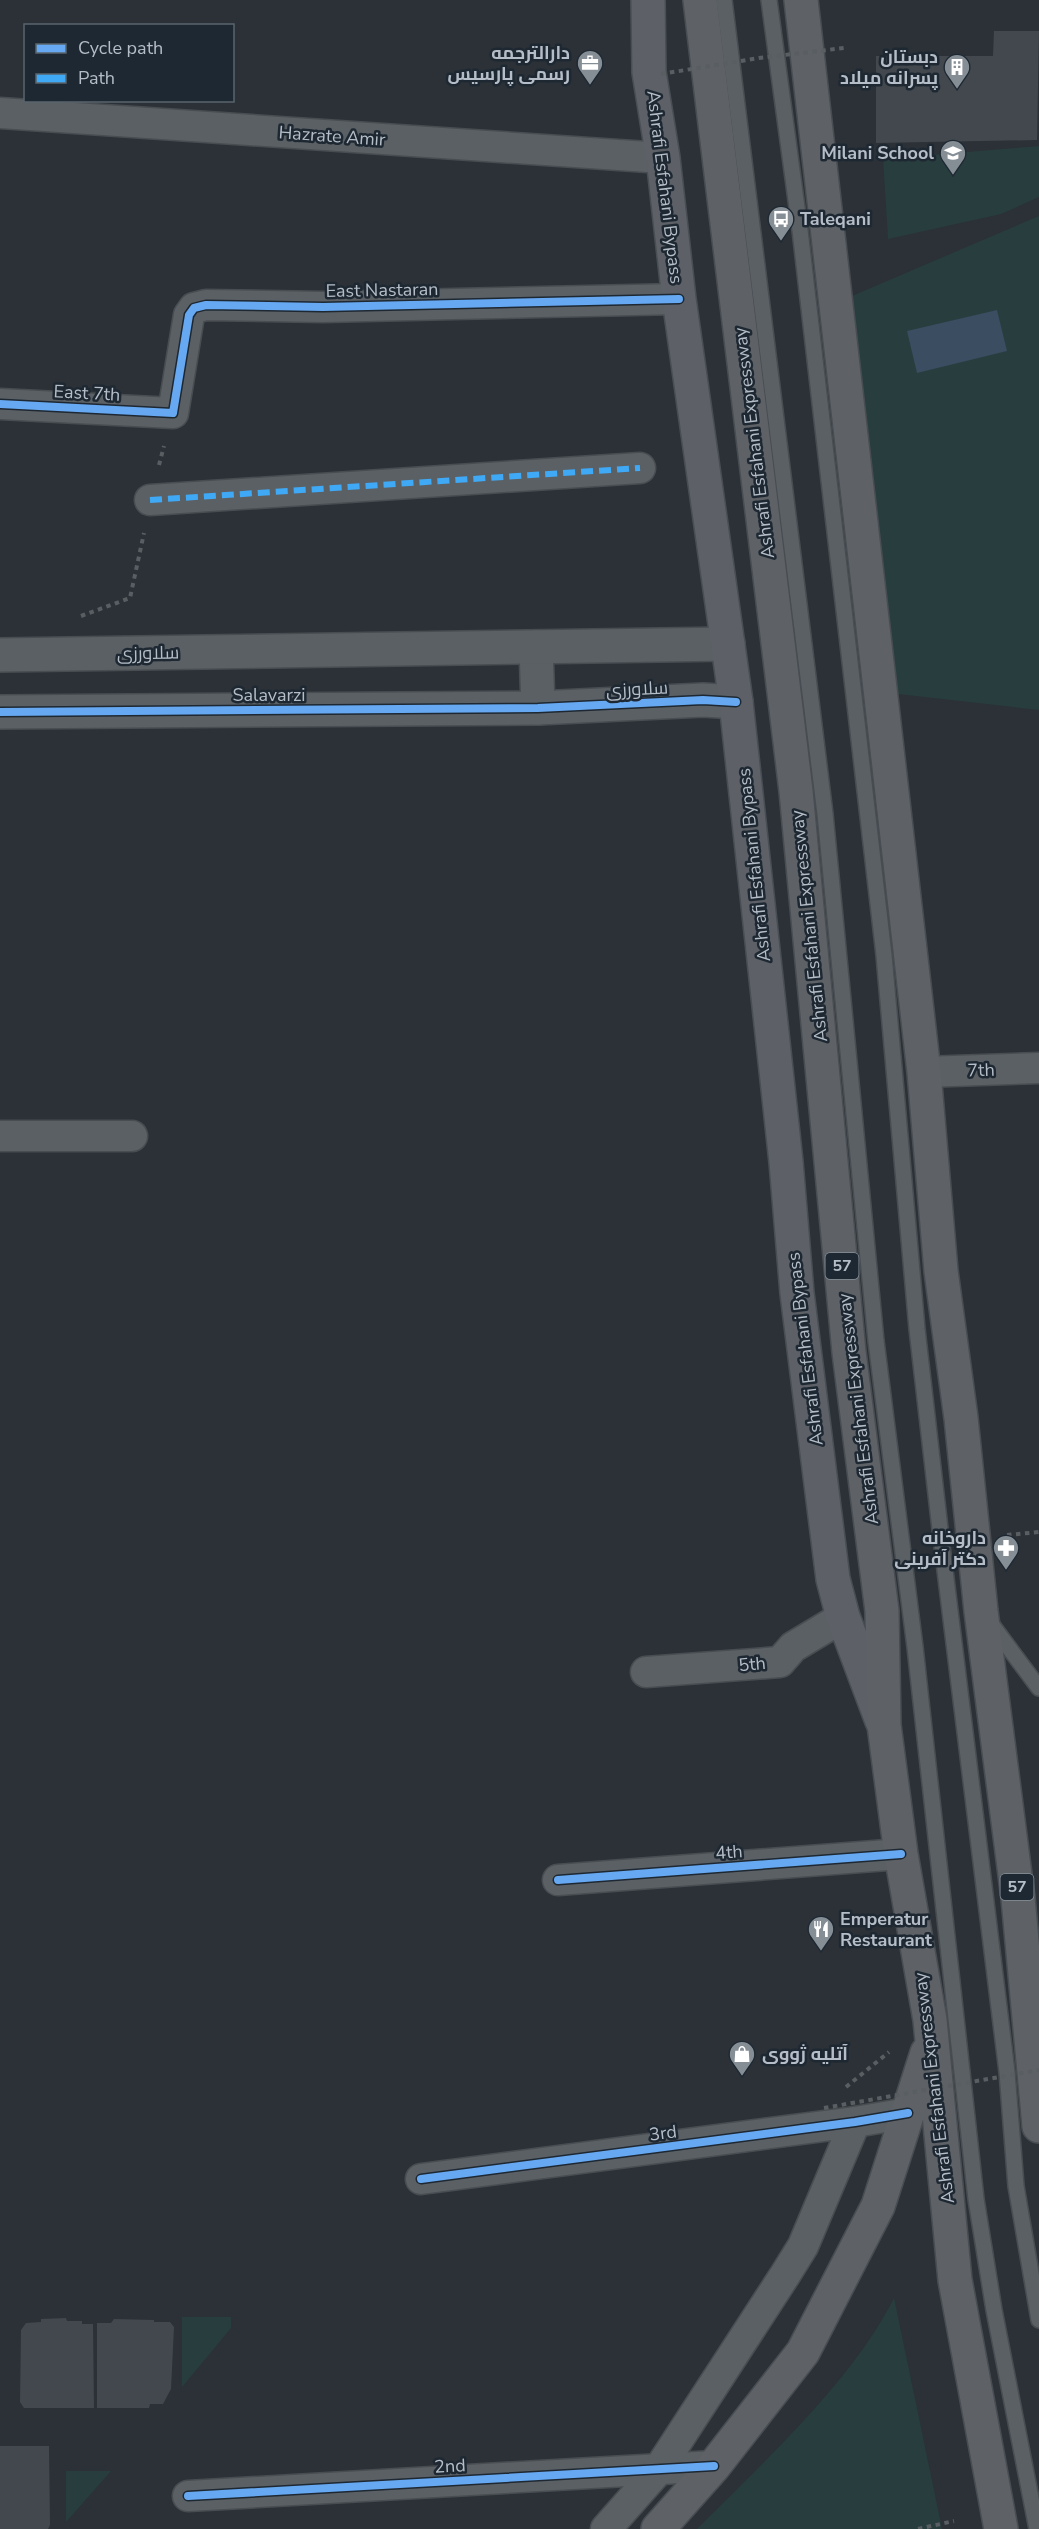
<svg xmlns="http://www.w3.org/2000/svg" width="1039" height="2529" font-family="'Nunito Sans',Cairo,sans-serif">
<style>
.green{fill:#283d3e}
.water{fill:#3a4d61}
.building{fill:#43484e}
.lines{fill:none;stroke-linecap:round;stroke-linejoin:round}
.service-casing{stroke:#484d52;stroke-width:18}
.minor-casing{stroke:#484d52;stroke-width:33}
.tertiary-casing{stroke:#484d52;stroke-width:36}
.primary-casing{stroke:#484e54;stroke-width:36}
.trunk-casing{stroke:#484d53;stroke-width:36}
.path{stroke:#595e62;stroke-width:4;stroke-dasharray:4.5 4.5;stroke-linecap:butt}
.service{stroke:#5b6065;stroke-width:15}
.minor{stroke:#5b6065;stroke-width:30}
.tertiary{stroke:#5b6065;stroke-width:33}
.primary{stroke:#5d6167;stroke-width:33}
.trunk{stroke:#5e6266;stroke-width:33}
.path-bridge{stroke:#595e62;stroke-width:4;stroke-dasharray:4.5 4.5;stroke-linecap:butt}
.quiet{stroke:#3fa9f5;stroke-width:6;stroke-dasharray:12 6;stroke-linecap:butt}
.cycleway-casing{stroke:#1e2832;stroke-width:11}
.cycleway{stroke:#66a8f1;stroke-width:8}
.labels{text-anchor:middle;dominant-baseline:central;stroke-width:5;stroke-linejoin:round;paint-order:stroke}
.shield{fill:#1e2832;stroke:#88919b;stroke-width:1.5}
.shield-label{font-size:16px;font-weight:bold;fill:#b5bec8}
.poi-label{font-size:18px;font-weight:bold;fill:#b5bec8;stroke:#1e2832;text-anchor:end}
.street-label{font-size:18px;fill:#b5bec8;stroke:#1e2832}
</style>
<rect width="100%" height="100%" fill="#2b3137"/>
<g class="green">
<path d="M1039,146V197L1001,214L888,239L883,159Z"/>
<path d="M1039,216V710L898,694L845,299Z"/>
<path d="M894,2298L942,2529H697C764,2461 851,2383 894,2298Z"/>
<path d="M182,2317H231V2328L182,2387Z"/>
<path d="M66,2471H111L66,2522Z"/>
</g>
<path class="water" d="M997,310L1007,351L917,373L907,331Z"/>
<g class="building">
<path d="M994,31H1039L1037,140L876,143V56H993Z"/>
<path d="M66,2318L67,2321H82V2324H93L94,2408H24L20,2402L21,2330L26,2323L41,2322V2319Z"/>
<path d="M114,2319L154,2320V2322H170L174,2327L171,2389L163,2404H150L149,2408H97V2323H111Z"/>
<path d="M0,2446H49L50,2525L48,2529H0Z"/>
</g>
<g class="lines">
<g class="service-casing">
<g id="service">
<path d="M724,0L825,814L876,1341L915,1647L976,2199L994,2310L1037,2529"/>
<path d="M769,0L800,230L884,955L917,1329L942,1546L1007,2072L1016,2186L1039,2320"/>
<path d="M989,1621L1039,1688"/>
</g>
</g>
<g class="minor-casing">
<g id="minor">
<path d="M0,113L663,158"/>
<path d="M0,404L173,413L189,315L194,308L206,305L323,307L679,299"/>
<path d="M150,500L640,468"/>
<path d="M924,1072L1039,1068"/>
<path d="M0,1136H132"/>
<path d="M646,1672L780,1662L793,1647L843,1617"/>
<path d="M558,1880L901,1854"/>
<path d="M421,2179L855,2122L908,2113"/>
<path d="M188,2496L714,2466"/>
<path d="M606,2529L659,2469L785,2275L803,2246L855,2122"/>
</g>
</g>
<g class="tertiary-casing">
<g id="tertiary">
<path d="M536,647L538,708"/>
<path d="M0,655L728,644"/>
<path d="M0,712L538,708L703,700L736,702"/>
</g>
</g>
<g class="primary-casing">
<path id="primary" d="M648,0L649,72L663,158L679,299L736,702L786,1162L797,1293L833,1579L843,1617L882,1721"/>
</g>
<g class="trunk-casing">
<g id="trunk">
<path d="M700,0L796,791L849,1352L882,1611L884,1725L901,1854L930,2020L955,2280L1001,2529"/>
<path d="M801,0L924,1072L941,1271L961,1418L981,1611L1018,1898L1039,2126"/>
<path d="M658,2529L714,2466L803,2352L878,2206L927,2053"/>
</g>
</g>
<g class="path">
<path d="M159,465L164,446"/>
<path d="M81,616L130,598L144,533"/>
<path d="M1007,1535L1039,1532"/>
<path d="M846,2087L889,2052"/>
<path d="M918,2529L954,2521"/>
</g>
<use href="#service" class="service"/>
<use href="#minor" class="minor"/>
<use href="#tertiary" class="tertiary"/>
<use href="#primary" class="primary"/>
<use href="#trunk" class="trunk"/>
<g class="path-bridge">
<path d="M661,74L759,58L844,48"/>
<path d="M824,2108L1039,2070"/>
</g>
<path class="quiet" d="M150,500L640,468"/>
<g class="cycleway-casing">
<g id="cycleway">
<path d="M0,404L173,413L189,315L194,308L206,305L323,307L679,299"/>
<path d="M0,712L538,708L703,700L736,702"/>
<path d="M558,1880L901,1854"/>
<path d="M421,2179L855,2122L908,2113"/>
<path d="M188,2496L714,2466"/>
</g>
</g>
<use href="#cycleway" class="cycleway"/>
</g>
<defs>
<g id="office-pin" transform="scale(1.35)"><path d="M0 17L-7.5 6A9.5 9.5 0 1 1 7.5 6Z" fill="#858d95" stroke="#1e2832"/><path d="M-6-3h4V-5.5h4V-3h4V5H-6ZM-1-4.5V-3h2v-1.5ZM-6 0V1H6V0Z" fill="#fff"/></g>
<g id="building-pin" transform="scale(1.35)"><path d="M0 17L-7.5 6A9.5 9.5 0 1 1 7.5 6Z" fill="#858d95" stroke="#1e2832"/><path d="M-4-6H4V6H1V3H-1V6H-4ZM-2.5-4.3h1.7v1.8h-1.7ZM.8-4.3h1.7v1.8H.8ZM-2.5-1h1.7V.8h-1.7ZM.8-1h1.7V.8H.8Z" fill="#fff"/></g>
<g id="school-pin" transform="scale(1.35)"><path d="M0 17L-7.5 6A9.5 9.5 0 1 1 7.5 6Z" fill="#858d95" stroke="#1e2832"/><path d="M0-5L7-2L0 1L-7-2ZM-4 1L0 2.5L4 1V4Q0 6-4 4Z" fill="#fff"/></g>
<g id="bus-pin" transform="scale(1.35)"><path d="M0 17L-7.5 6A9.5 9.5 0 1 1 7.5 6Z" fill="#858d95" stroke="#1e2832"/><path d="M-5-6H5V4H4V6H2V4H-2V6H-4V4H-5ZM-3.5-4V0h7V-4ZM-3.5 1.2v1.5H-2V1.2ZM2 1.2v1.5H3.5V1.2Z" fill="#fff"/></g>
<g id="pharmacy-pin" transform="scale(1.35)"><path d="M0 17L-7.5 6A9.5 9.5 0 1 1 7.5 6Z" fill="#858d95" stroke="#1e2832"/><path d="M-2-6h4v4h4v4h-4v4h-4v-4h-4v-4h4Z" fill="#fff"/></g>
<g id="restaurant-pin" transform="scale(1.35)"><path d="M0 17L-7.5 6A9.5 9.5 0 1 1 7.5 6Z" fill="#858d95" stroke="#1e2832"/><path d="M-5-6h1v4h1v-4h1v4h1v-4h1v5L-1.5 .5V6h-2V.5L-5-1ZM5-6V6H3V1.5H1.5Q1.5-4 5-6Z" fill="#fff"/></g>
<g id="shop-pin" transform="scale(1.35)"><path d="M0 17L-7.5 6A9.5 9.5 0 1 1 7.5 6Z" fill="#858d95" stroke="#1e2832"/><path d="M-5-2.5h2.3a2.7 3.5 0 0 1 5.4 0H5L5.5 6h-11ZM-1.5-2.5h3a1.5 2.3 0 0 0-3 0Z" fill="#fff"/></g>
</defs>
<g fill-rule="evenodd">
<use href="#office-pin" x="590" y="63"/>
<use href="#building-pin" x="957" y="67"/>
<use href="#school-pin" x="953" y="153"/>
<use href="#bus-pin" x="781" y="219"/>
<use href="#pharmacy-pin" x="1006" y="1548"/>
<use href="#restaurant-pin" x="821" y="1929"/>
<use href="#shop-pin" x="742" y="2054"/>
</g>
<g class="labels">
<g class="shield">
<rect x="825.5" y="1253" width="33" height="26" rx="4.5"/>
<rect x="1000.5" y="1874" width="33" height="26" rx="4.5"/>
</g>
<g class="shield-label">
<text x="842" y="1266">57</text>
<text x="1017" y="1887">57</text>
</g>
<g class="poi-label">
<text x="570" y="53">دارالترجمه<tspan x="570" dy="21">رسمی پارسیس</tspan></text>
<text x="938" y="57">دبستان<tspan x="938" dy="21">پسرانه میلاد</tspan></text>
<text x="934" y="153">Milani School</text>
<text x="800" y="219" text-anchor="start">Taleqani</text>
<text x="986" y="1538">داروخانه<tspan x="986" dy="21">دکتر آفرینی</tspan></text>
<text x="840" y="1919" text-anchor="start">Emperatur<tspan x="840" dy="21">Restaurant</tspan></text>
<text x="762" y="2054" text-anchor="start">آتلیه ژووی</text>
</g>
<g class="street-label">
<text transform="translate(332 136) rotate(4)">Hazrate Amir</text>
<text transform="translate(665 187) rotate(83)">Ashrafi Esfahani Bypass</text>
<text transform="translate(382 290) rotate(-1)">East Nastaran</text>
<text transform="translate(87 393) rotate(3)">East 7th</text>
<text transform="translate(754 443) rotate(-97)">Ashrafi Esfahani Expressway</text>
<text transform="translate(148 653) rotate(-1)">سلاورزی</text>
<text transform="translate(637 689) rotate(-3)">سلاورزی</text>
<text x="269" y="695">Salavarzi</text>
<text transform="translate(754 865) rotate(-96)">Ashrafi Esfahani Bypass</text>
<text transform="translate(809 926) rotate(-96)">Ashrafi Esfahani Expressway</text>
<text transform="translate(981 1070) rotate(-2)">7th</text>
<text transform="translate(805 1349) rotate(-97)">Ashrafi Esfahani Bypass</text>
<text transform="translate(858 1409) rotate(-97)">Ashrafi Esfahani Expressway</text>
<text transform="translate(752 1664) rotate(-5)">5th</text>
<text transform="translate(729 1852) rotate(-4)">4th</text>
<text transform="translate(934 2088) rotate(-97)">Ashrafi Esfahani Expressway</text>
<text transform="translate(663 2133) rotate(-7)">3rd</text>
<text transform="translate(450 2466) rotate(-3)">2nd</text>
</g>
</g>
<rect x="24" y="24" width="210" height="78" fill="#1e2832" stroke="#5a646e" stroke-width="1.5"/>
<rect x="36" y="44" width="30" height="9" fill="#66a8f1" stroke="#5a646e" stroke-width="1.5"/>
<text x="78" y="54" font-size="18" fill="#b5bec8">Cycle path</text>
<rect x="36" y="74" width="30" height="9" fill="#3fa9f5" stroke="#5a646e" stroke-width="1.5"/>
<text x="78" y="84" font-size="18" fill="#b5bec8">Path</text>
</svg>
